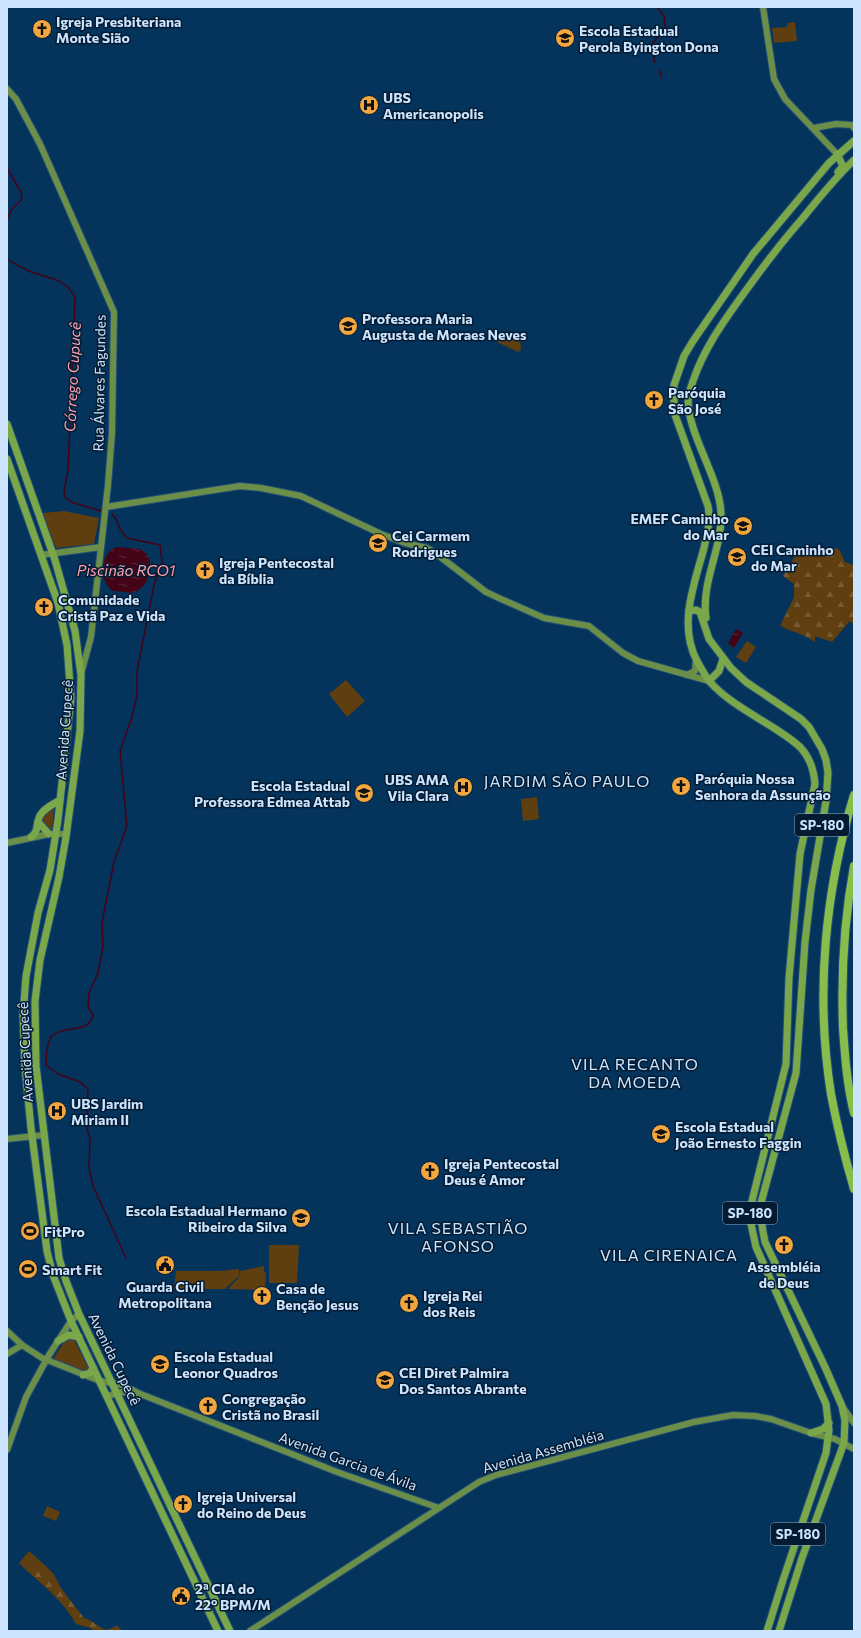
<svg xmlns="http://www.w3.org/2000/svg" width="861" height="1638" font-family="Commissioner,sans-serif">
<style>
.green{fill:#5f3e0f}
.forest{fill:url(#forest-firs)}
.water{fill:url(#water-ripples)}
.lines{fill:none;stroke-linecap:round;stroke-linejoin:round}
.stream{stroke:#440417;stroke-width:1.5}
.secondary-casing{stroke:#244f76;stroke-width:8}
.primary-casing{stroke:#244f76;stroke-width:9}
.highway-casing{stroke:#244f76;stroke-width:10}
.secondary{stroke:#6b8e48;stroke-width:6}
.primary{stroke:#7aa74a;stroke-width:7}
.highway{stroke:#88bd4b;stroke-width:8}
.labels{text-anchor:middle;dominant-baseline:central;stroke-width:3;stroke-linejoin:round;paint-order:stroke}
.shield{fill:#041b32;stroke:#90a8c1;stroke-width:1}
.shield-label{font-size:13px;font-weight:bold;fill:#cce4fe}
.poi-label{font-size:14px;font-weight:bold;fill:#cce4fe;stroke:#041b32;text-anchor:start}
.street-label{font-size:14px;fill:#cce4fe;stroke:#041b32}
.water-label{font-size:15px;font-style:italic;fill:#fda0ad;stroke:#041b32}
.quarter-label{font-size:16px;letter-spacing:1px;fill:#cce4fe;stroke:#041b32}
</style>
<defs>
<pattern id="forest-firs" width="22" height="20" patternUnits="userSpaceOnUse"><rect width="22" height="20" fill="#5f3e0f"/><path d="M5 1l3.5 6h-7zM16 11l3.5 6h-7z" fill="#755a33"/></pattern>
<pattern id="water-ripples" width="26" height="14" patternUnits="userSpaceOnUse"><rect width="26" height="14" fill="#440417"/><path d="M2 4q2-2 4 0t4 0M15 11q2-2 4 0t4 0" fill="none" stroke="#5e283a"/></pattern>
</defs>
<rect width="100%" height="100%" fill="#04335c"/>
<g class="green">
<path d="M795,22L797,41L774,43L772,28L787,27V23Z"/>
<path d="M518,337L520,339L521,349L518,352L497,342L499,339Z"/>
<path d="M64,511L99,518L94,544L56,548L42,513Z"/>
<path d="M747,641L756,647L746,663L736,657Z"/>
<path d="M346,680L365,701L347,717L329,694Z"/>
<path d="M537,797L539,819L523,821L521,799Z"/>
<path d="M54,809L52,831L48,830L41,824L42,818L49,810Z"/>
<path d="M269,1245H299L297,1283H269Z"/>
<path d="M264,1266V1272H266L265,1290L228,1289L239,1277L240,1271Z"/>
<path d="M239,1269V1276L225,1289H174L176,1271H219Z"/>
<path d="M73,1338L89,1369L86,1373L53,1359L66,1339Z"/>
<path d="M47,1506L60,1512L56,1521L43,1516Z"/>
<path d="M29,1551L37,1558L26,1570L19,1563Z"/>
</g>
<g class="forest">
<path d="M820,547L839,549L845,562L854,565V625L850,621L832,642L815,636V642C804,634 792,632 780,626L794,597V584L783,576L797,553Z"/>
<path d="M37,1558L53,1573L61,1588L84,1618C93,1620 98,1627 106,1630L117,1626L123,1631H94L90,1628L76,1624C65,1603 44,1586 26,1570Z"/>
</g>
<g class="water">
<path d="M116,547L140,549C145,552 149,556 150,562C152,572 146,588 135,592C129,594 119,591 113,591C98,580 100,555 116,547Z"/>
<path d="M736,629L743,633L734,648L728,643Z"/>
</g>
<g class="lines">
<g class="stream">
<path d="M655,62C649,39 653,45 665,28L664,16L657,7"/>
<path d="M660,70L661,77"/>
<path d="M7,168L21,192L22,199L11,210L7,220"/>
<path d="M7,259C13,263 20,267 27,270C46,279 64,276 75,297L68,471L64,491L65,497L71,502L101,511"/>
<path d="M112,514L116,519L120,529L127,538L160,545L162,562L154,585L137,671V695L132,717L120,751L127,826L114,862L102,922L103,946L98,973L89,993L88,1007L93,1015C89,1035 62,1024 51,1037C47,1044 46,1057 46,1065L58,1074L80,1082L88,1089L86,1126L90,1137L89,1167L93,1186L126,1258"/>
</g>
<g class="secondary-casing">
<g id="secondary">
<path d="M763,7L774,79L785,99L837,154"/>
<path d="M7,89L16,99L40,144L114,312L112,433L108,485L91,637L81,674"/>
<path d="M814,128L836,124L852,125L854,128"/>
<path d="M106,507L240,486L261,488L301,496L381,534L405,543L427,548L434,552L486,592L501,599L544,618L589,626L623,653L638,661L709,681"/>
<path d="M41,555L101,547"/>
<path d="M687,675L695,671L696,659"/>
<path d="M7,843L49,834H67"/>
<path d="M7,1139L44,1135"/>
<path d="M7,1331L22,1345L42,1358L100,1381L123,1385L138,1393L337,1472L439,1508"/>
<path d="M7,1354L22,1345"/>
<path d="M107,1396L122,1392L136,1393"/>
<path d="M842,1406L854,1423"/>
<path d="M7,1450L26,1397L49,1355L71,1321L79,1314"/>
<path d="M250,1631L479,1482L496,1475L694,1422L733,1415L755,1416L771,1419L811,1433L835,1439L854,1449"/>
</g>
</g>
<g class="primary-casing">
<g id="primary">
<path d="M837,154L843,166L838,172"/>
<path d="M7,424L55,560L75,631L81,675L80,731L66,837L59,877L40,960L35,1001L36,1066L59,1258L66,1281L79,1314L230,1631"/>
<path d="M7,459L58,603L67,645L71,698L58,820L50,870L38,913L26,976L23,1015L25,1067L31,1128L47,1251L53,1275L71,1321L218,1631"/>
<path d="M689,611L696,610L700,612L709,639L731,668L746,682L801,719L809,727L822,749L826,760L828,773L826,801L811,890L805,942L796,1073L761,1203C760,1217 762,1228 765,1242L825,1367L842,1406L845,1421L844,1443L802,1558L779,1631"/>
<path d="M706,618C701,581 722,550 721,514C720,478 690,439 688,402C688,395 691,387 693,381C703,351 721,325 739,300C759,272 779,245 802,219C818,199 835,178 854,160"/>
<path d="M709,681L719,671L723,659"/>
<path d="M38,822L49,834"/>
<path d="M31,837C40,831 35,822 41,814C46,807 54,804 60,800"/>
<path d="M58,1341L69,1335L79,1337"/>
<path d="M83,1375L90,1373L93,1368"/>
<path d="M811,1433L823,1429L829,1423"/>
<path d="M767,1631L783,1580L826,1453L829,1430L826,1404L756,1247L750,1219L752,1201L786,1064L789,978L800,854L815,784C814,771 810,758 801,748C793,740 783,734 774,728C752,714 727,701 710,682C705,676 701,668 697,661C678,625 694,585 704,548C707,534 711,521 708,506L674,412V385L684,356L693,341L753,254L829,163L854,141"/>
</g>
</g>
<g class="highway-casing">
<g id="highway">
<path d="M854,795C825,891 815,994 831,1094C837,1126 845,1158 854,1189"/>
<path d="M854,866C844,920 841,974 843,1028C845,1057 847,1085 854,1113"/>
</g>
</g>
<use href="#secondary" class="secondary"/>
<use href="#primary" class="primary"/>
<use href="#highway" class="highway"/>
</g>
<defs>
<g id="church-disc" transform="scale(1)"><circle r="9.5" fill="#f1a63f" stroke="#041b32"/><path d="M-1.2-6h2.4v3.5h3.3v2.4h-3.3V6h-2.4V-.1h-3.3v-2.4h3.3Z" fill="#111"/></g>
<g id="school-disc" transform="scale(1)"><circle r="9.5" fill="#f1a63f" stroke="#041b32"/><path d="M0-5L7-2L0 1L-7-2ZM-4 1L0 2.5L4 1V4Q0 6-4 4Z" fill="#111"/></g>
<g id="hospital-disc" transform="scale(1)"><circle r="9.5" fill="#f1a63f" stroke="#041b32"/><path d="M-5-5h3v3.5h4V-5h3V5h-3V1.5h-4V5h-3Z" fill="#111"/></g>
<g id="stadium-disc" transform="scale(1)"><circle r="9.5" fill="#f1a63f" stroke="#041b32"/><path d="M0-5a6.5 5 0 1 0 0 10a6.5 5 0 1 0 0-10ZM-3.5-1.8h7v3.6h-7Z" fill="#111"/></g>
<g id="civic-disc" transform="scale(1)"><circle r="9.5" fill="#f1a63f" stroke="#041b32"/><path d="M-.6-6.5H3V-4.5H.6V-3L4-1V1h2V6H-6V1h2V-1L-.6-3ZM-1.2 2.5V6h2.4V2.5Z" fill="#111"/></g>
</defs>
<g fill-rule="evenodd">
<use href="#church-disc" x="42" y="29"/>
<use href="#school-disc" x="565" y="38"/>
<use href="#hospital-disc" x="369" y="105"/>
<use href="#school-disc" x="348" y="326"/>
<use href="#church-disc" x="654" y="400"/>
<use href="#school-disc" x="743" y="526"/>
<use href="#school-disc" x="378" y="543"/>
<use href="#school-disc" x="737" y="557"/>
<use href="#church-disc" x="205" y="570"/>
<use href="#church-disc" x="44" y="607"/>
<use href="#church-disc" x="681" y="786"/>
<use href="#hospital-disc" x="463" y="787"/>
<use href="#school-disc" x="364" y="793"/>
<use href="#hospital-disc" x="57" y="1111"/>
<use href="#school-disc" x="661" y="1134"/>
<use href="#church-disc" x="430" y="1171"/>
<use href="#school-disc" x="301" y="1218"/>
<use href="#stadium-disc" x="30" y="1231"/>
<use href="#church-disc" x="784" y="1245"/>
<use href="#civic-disc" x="165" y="1265"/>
<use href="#stadium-disc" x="28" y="1269"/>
<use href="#church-disc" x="262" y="1296"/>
<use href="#church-disc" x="409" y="1303"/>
<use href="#school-disc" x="160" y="1364"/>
<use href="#school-disc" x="385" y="1380"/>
<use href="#church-disc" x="208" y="1406"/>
<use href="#church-disc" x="183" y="1504"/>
<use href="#civic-disc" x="181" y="1596"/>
</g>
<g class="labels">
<g class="shield">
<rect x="795" y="814" width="54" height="22" rx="3"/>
<rect x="723" y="1202" width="54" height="22" rx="3"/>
<rect x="771" y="1523" width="54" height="22" rx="3"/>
</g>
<g class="shield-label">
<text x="822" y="825">SP-180</text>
<text x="750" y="1213">SP-180</text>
<text x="798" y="1534">SP-180</text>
</g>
<g class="poi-label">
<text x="56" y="21">Igreja Presbiteriana<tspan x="56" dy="16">Monte Sião</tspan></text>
<text x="579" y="30">Escola Estadual<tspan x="579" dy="16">Perola Byington Dona</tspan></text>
<text x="383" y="97">UBS<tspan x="383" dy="16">Americanopolis</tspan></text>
<text x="362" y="318">Professora Maria<tspan x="362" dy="16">Augusta de Moraes Neves</tspan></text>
<text x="668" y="392">Paróquia<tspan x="668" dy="16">São José</tspan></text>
<text x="729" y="518" text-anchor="end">EMEF Caminho<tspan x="729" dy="16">do Mar</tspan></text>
<text x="392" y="535">Cei Carmem<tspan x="392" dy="16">Rodrigues</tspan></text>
<text x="751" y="549">CEI Caminho<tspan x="751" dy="16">do Mar</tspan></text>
<text x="219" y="562">Igreja Pentecostal<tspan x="219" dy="16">da Bíblia</tspan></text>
<text x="58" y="599">Comunidade<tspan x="58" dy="16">Cristã Paz e Vida</tspan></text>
<text x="695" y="778">Paróquia Nossa<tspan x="695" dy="16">Senhora da Assunção</tspan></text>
<text x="449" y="779" text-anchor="end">UBS AMA<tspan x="449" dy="16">Vila Clara</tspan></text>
<text x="350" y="785" text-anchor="end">Escola Estadual<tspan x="350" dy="16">Professora Edmea Attab</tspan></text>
<text x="71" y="1103">UBS Jardim<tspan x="71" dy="16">Miriam II</tspan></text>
<text x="675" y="1126">Escola Estadual<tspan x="675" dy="16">João Ernesto Faggin</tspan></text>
<text x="444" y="1163">Igreja Pentecostal<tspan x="444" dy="16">Deus é Amor</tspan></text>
<text x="287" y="1210" text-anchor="end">Escola Estadual Hermano<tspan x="287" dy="16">Ribeiro da Silva</tspan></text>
<text x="44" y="1231">FitPro</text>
<text x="784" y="1266" text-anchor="middle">Assembléia<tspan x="784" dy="16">de Deus</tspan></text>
<text x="42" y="1269">Smart Fit</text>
<text x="165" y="1286" text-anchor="middle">Guarda Civil<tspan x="165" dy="16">Metropolitana</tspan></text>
<text x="276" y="1288">Casa de<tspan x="276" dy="16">Benção Jesus</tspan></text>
<text x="423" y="1295">Igreja Rei<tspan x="423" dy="16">dos Reis</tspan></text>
<text x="174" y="1356">Escola Estadual<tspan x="174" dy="16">Leonor Quadros</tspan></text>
<text x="399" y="1372">CEI Diret Palmira<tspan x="399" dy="16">Dos Santos Abrante</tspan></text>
<text x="222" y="1398">Congregação<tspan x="222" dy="16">Cristã no Brasil</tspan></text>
<text x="197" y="1496">Igreja Universal<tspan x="197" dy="16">do Reino de Deus</tspan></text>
<text x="195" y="1588">2ª CIA do<tspan x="195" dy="16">22º BPM/M</tspan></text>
</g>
<g class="street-label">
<text transform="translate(99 383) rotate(-89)">Rua Álvares Fagundes</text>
<text transform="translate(64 730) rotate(-86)">Avenida Cupecê</text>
<text transform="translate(25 1052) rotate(-93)">Avenida Cupecê</text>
<text transform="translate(115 1359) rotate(64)">Avenida Cupecê</text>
<text transform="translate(543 1451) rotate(-16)">Avenida Assembléia</text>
<text transform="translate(348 1461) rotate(20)">Avenida Garcia de Ávila</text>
</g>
<g class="water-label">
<text transform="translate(72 377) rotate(-87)">Córrego Cupucê</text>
<text x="126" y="570">Piscinão RCO1</text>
</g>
<g class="quarter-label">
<text x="567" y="780">JARDIM SÃO PAULO</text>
<text x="635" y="1063">VILA RECANTO<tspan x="635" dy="18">DA MOEDA</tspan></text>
<text x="458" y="1227">VILA SEBASTIÃO<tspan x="458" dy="18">AFONSO</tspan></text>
<text x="669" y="1254">VILA CIRENAICA</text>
</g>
</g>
<rect width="861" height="1638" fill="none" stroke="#cce4fe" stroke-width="16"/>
</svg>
